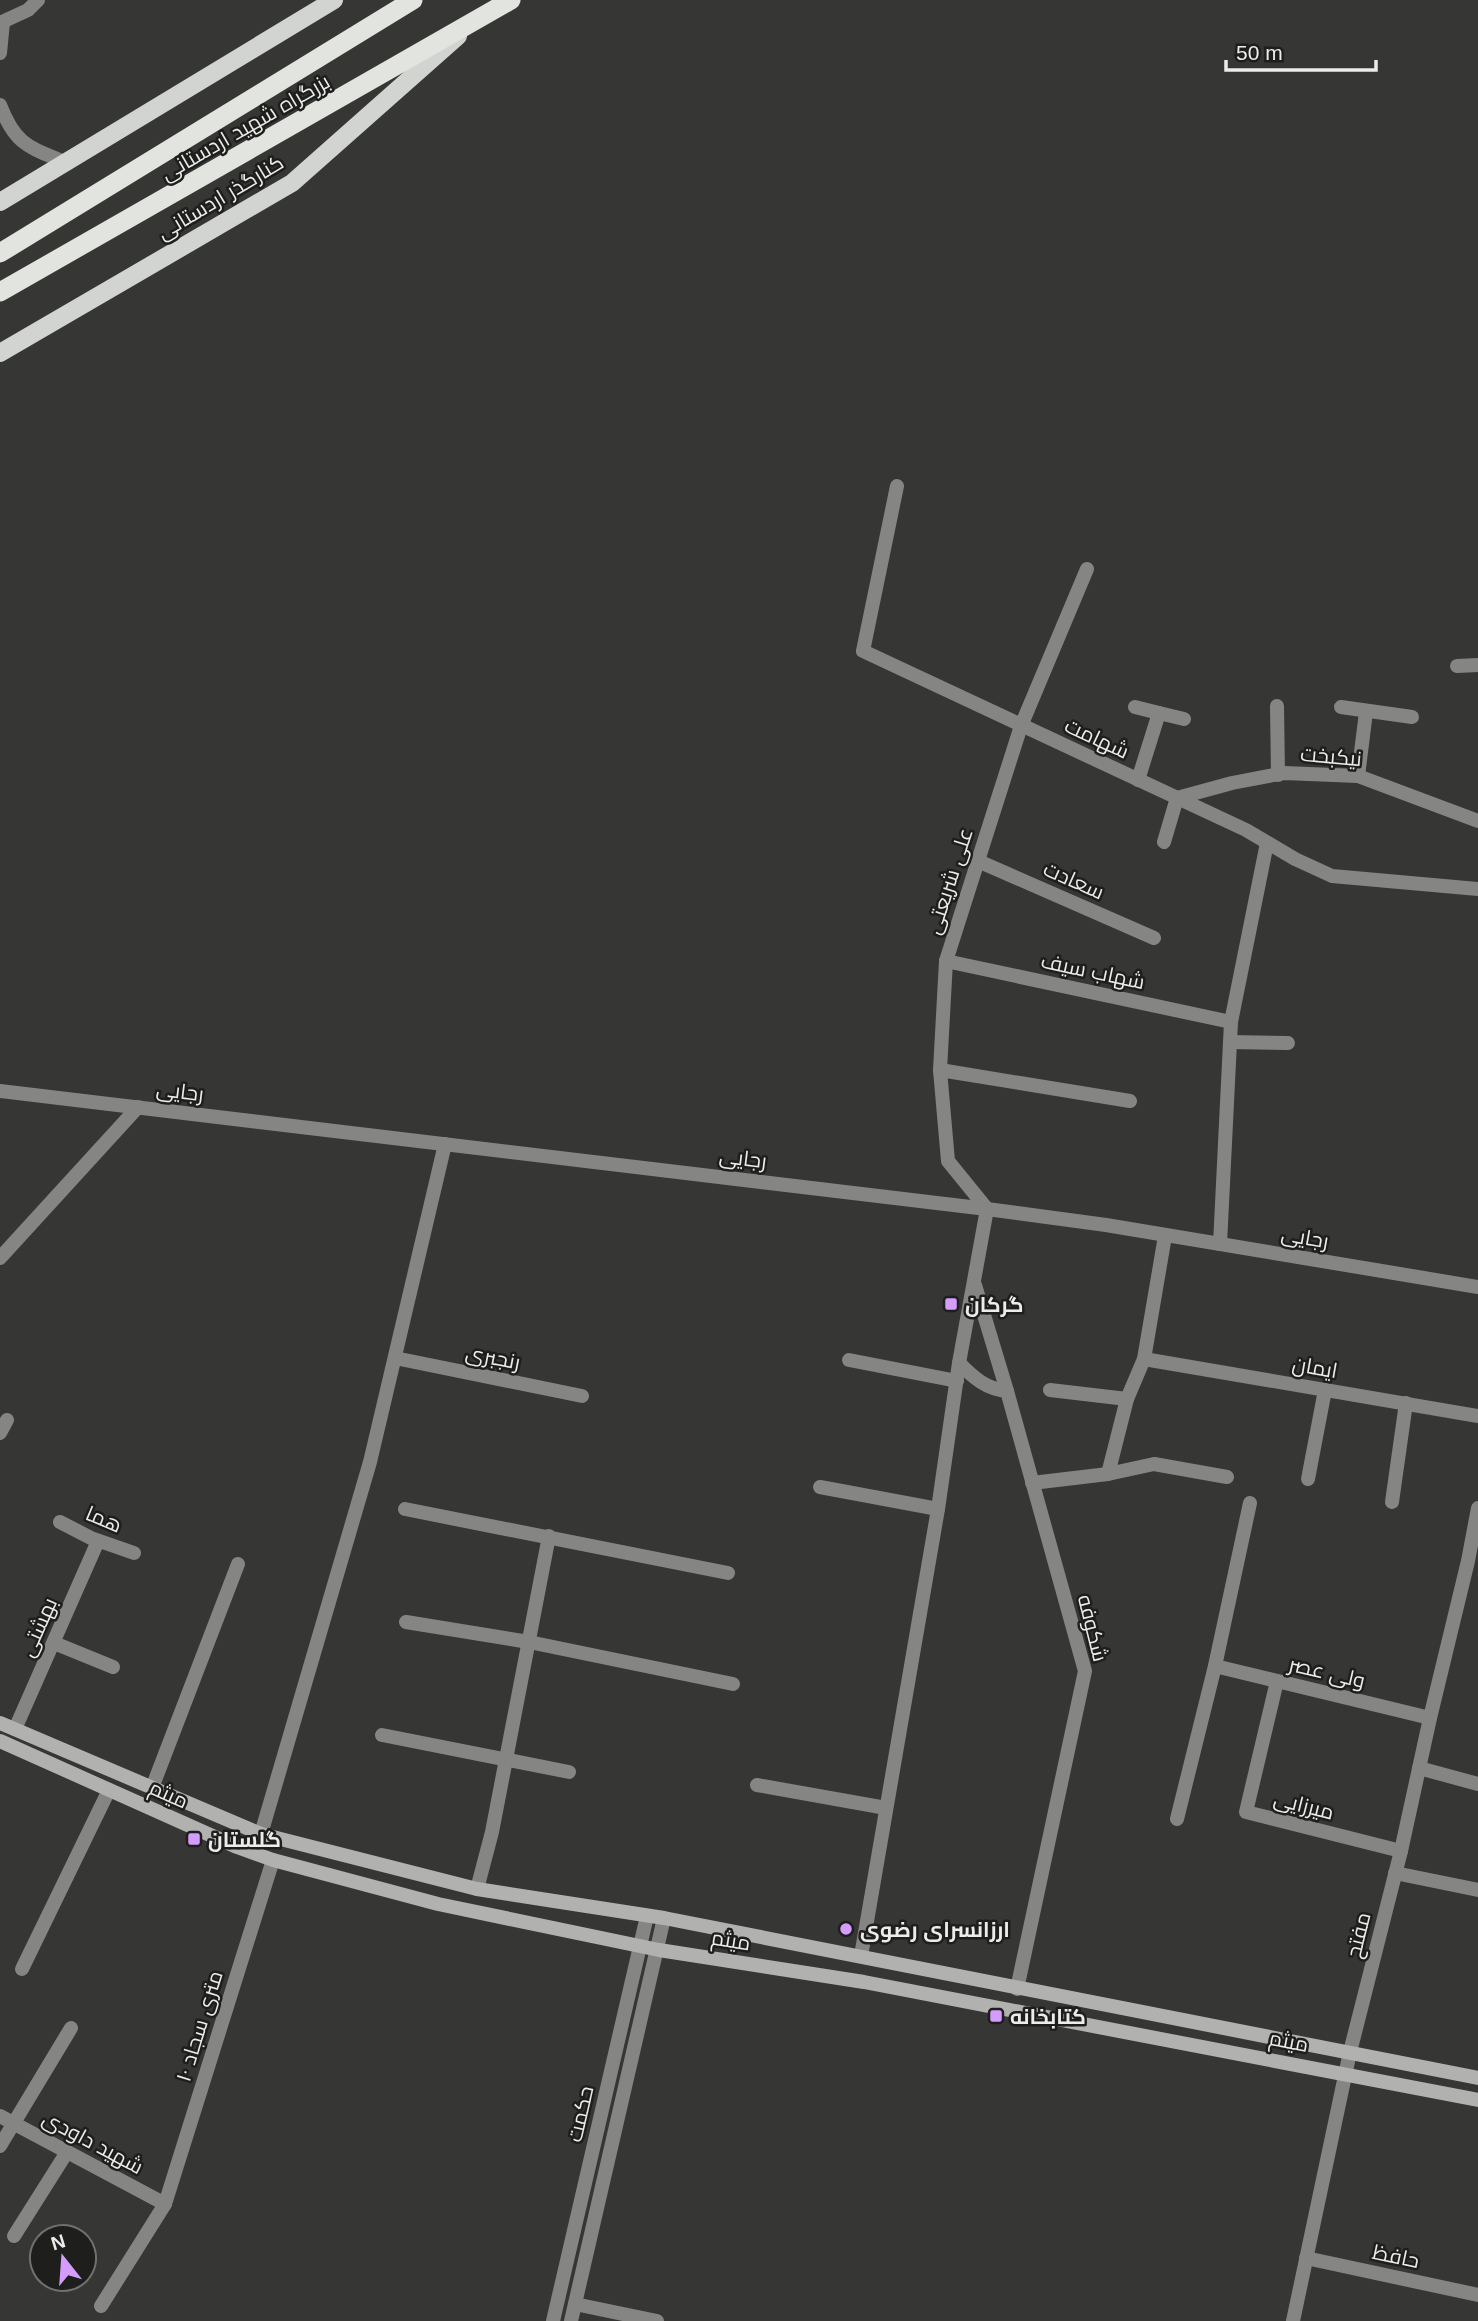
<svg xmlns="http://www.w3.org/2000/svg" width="1478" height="2321" font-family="Helvetica,Cairo,sans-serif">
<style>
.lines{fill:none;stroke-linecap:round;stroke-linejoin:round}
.minor{stroke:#858684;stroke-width:14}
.tertiary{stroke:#858684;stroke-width:14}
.secondary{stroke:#b1b2b0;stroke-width:14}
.primary{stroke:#d2d4d1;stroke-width:18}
.trunk{stroke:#e2e4e0;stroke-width:19}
.poi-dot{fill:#d49cfc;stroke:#1e1f1d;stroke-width:2.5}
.labels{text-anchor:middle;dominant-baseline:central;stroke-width:5;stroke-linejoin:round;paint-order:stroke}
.street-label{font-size:21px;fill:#ebeceb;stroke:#1e1f1d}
.poi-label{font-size:21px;font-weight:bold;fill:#ebeceb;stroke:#1e1f1d;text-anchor:start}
</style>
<rect width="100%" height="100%" fill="#363735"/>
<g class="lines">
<g class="minor">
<path d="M897,486L863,651L1246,830L1295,859L1332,876L1478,889"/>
<path d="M1457,666L1478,665"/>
<path d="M1277,706L1278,775"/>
<path d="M1135,707L1159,713L1138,780"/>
<path d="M1341,707L1412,717"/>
<path d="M1159,713L1184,719"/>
<path d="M1358,776L1366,712"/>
<path d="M1164,842L1177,798L1232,783L1284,773L1358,776L1478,821"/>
<path d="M978,861L1154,938"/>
<path d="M946,961L1231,1022"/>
<path d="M1230,1042L1288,1043"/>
<path d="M940,1070L1130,1101"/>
<path d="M0,1091L987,1209L1106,1225L1478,1287"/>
<path d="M987,1209L948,1161L940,1070L946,961L1021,726L1087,569"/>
<path d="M1165,1236L1144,1359L1127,1399L1108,1474L1154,1464L1227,1477"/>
<path d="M1220,1244L1231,1022L1267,843"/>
<path d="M0,1258L138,1107"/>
<path d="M975,1285L1007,1391L1085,1671L1017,1989"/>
<path d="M395,1358L582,1396"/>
<path d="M1144,1359L1478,1416"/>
<path d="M849,1360L957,1381"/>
<path d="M959,1363C974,1378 986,1389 1007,1391"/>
<path d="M1050,1390L1127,1399"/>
<path d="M0,1433L7,1420"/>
<path d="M1308,1479L1325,1390"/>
<path d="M1032,1483L1108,1474"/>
<path d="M820,1487L938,1509"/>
<path d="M1392,1502L1406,1403"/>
<path d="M405,1509L728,1573"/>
<path d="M60,1522L91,1538L134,1553"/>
<path d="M406,1622L529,1642L733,1684"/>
<path d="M54,1643L113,1667"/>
<path d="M1215,1666L1430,1718"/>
<path d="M1277,1681L1246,1812L1401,1851"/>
<path d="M15,1729L98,1541"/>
<path d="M382,1735L569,1772"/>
<path d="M1419,1768L1478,1784"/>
<path d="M757,1785L886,1808"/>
<path d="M152,1788L238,1564"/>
<path d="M1177,1819L1215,1666L1250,1503"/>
<path d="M261,1834L370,1462L445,1144"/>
<path d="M1395,1873L1478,1890"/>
<path d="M477,1889L492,1832L549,1536"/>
<path d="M861,1956L938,1509L959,1363L987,1209"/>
<path d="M22,1969L109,1790"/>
<path d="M0,2116L165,2204"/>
<path d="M0,2146L71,2028"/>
<path d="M14,2236L67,2152"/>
<path d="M1306,2258L1478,2295"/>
<path d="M575,2304L657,2321"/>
<path d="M101,2306L165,2204L273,1860"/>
<path d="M553,2321L647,1916"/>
<path d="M571,2321L664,1918"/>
</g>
<g class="tertiary">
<path d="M0,23L28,10L38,0"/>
<path d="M0,53L3,22"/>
<path d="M0,105C16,146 29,147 67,163"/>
<path d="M1293,2321L1350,2052L1401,1851L1430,1718L1468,1561L1478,1508"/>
</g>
<g class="secondary">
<path d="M0,1723L261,1834L477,1889L664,1918L1478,2078"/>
<path d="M0,1741L237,1847L273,1860L438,1904L659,1950L864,1982L1478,2100"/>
</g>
<g class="primary">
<path d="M0,202L334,0"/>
<path d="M0,353L292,183L458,36"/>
</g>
<g class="trunk">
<path d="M0,253L413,0"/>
<path d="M0,292L511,0"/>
</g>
</g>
<g class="poi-dot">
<rect x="944" y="1297" width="14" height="14" rx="3.5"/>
<rect x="187" y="1832" width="14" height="14" rx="3.5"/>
<circle cx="846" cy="1929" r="7"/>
<rect x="989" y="2009" width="14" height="14" rx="3.5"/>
</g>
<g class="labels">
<g class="street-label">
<text transform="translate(245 127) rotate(-30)">بزرگراه شهید اردستانی</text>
<text transform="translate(220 197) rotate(-31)">کنارگذر اردستانی</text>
<text transform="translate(1097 738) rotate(25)">شهامت</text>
<text transform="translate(1331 756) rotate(5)">نیکبخت</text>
<text transform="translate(1074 880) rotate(24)">سعادت</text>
<text transform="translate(949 881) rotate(-72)">علی شریعتی</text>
<text transform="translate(1093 971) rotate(12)">شهاب سیف</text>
<text transform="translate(180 1091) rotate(7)">رجایی</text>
<text transform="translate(743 1158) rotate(7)">رجایی</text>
<text transform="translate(1305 1237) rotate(10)">رجایی</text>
<text transform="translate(493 1357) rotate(11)">رنجبری</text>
<text transform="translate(1315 1367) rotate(10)">ایمان</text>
<text transform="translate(104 1519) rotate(23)">هما</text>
<text transform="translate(38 1627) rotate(-66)">بهشتی</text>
<text transform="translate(1093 1628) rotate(76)">شکوفه</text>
<text transform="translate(1327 1672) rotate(13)">ولی عصر</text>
<text transform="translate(169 1794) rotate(24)">میثم</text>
<text transform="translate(1304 1805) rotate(14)">میرزایی</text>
<text transform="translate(1358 1935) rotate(-76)">مفتح</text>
<text transform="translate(731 1940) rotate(9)">میثم</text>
<text transform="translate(199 2026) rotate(-73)">۱۰ متری سجاد</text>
<text transform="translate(1289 2041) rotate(11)">میثم</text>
<text transform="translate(580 2114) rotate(-77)">حکمت</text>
<text transform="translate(93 2142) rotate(28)">شهید داودی</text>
<text transform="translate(1396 2256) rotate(12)">حافظ</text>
</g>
<g class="poi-label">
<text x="965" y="1304">گرکان</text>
<text x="208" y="1839">گلستان</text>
<text x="860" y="1929">ارزانسرای رضوی</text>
<text x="1010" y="2016">کتابخانه</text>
</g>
</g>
<g transform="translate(63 2258) rotate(343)"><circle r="33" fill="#1e1f1d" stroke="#70716f" stroke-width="2"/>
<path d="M0-5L12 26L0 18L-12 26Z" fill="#d49cfc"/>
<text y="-10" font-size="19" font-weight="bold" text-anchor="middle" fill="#ebeceb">N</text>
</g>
<path d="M1226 60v10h150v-10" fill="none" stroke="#ebeceb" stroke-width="3.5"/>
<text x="1236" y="60" font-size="21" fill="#ebeceb" stroke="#1e1f1d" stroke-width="5" paint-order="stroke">50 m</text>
</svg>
